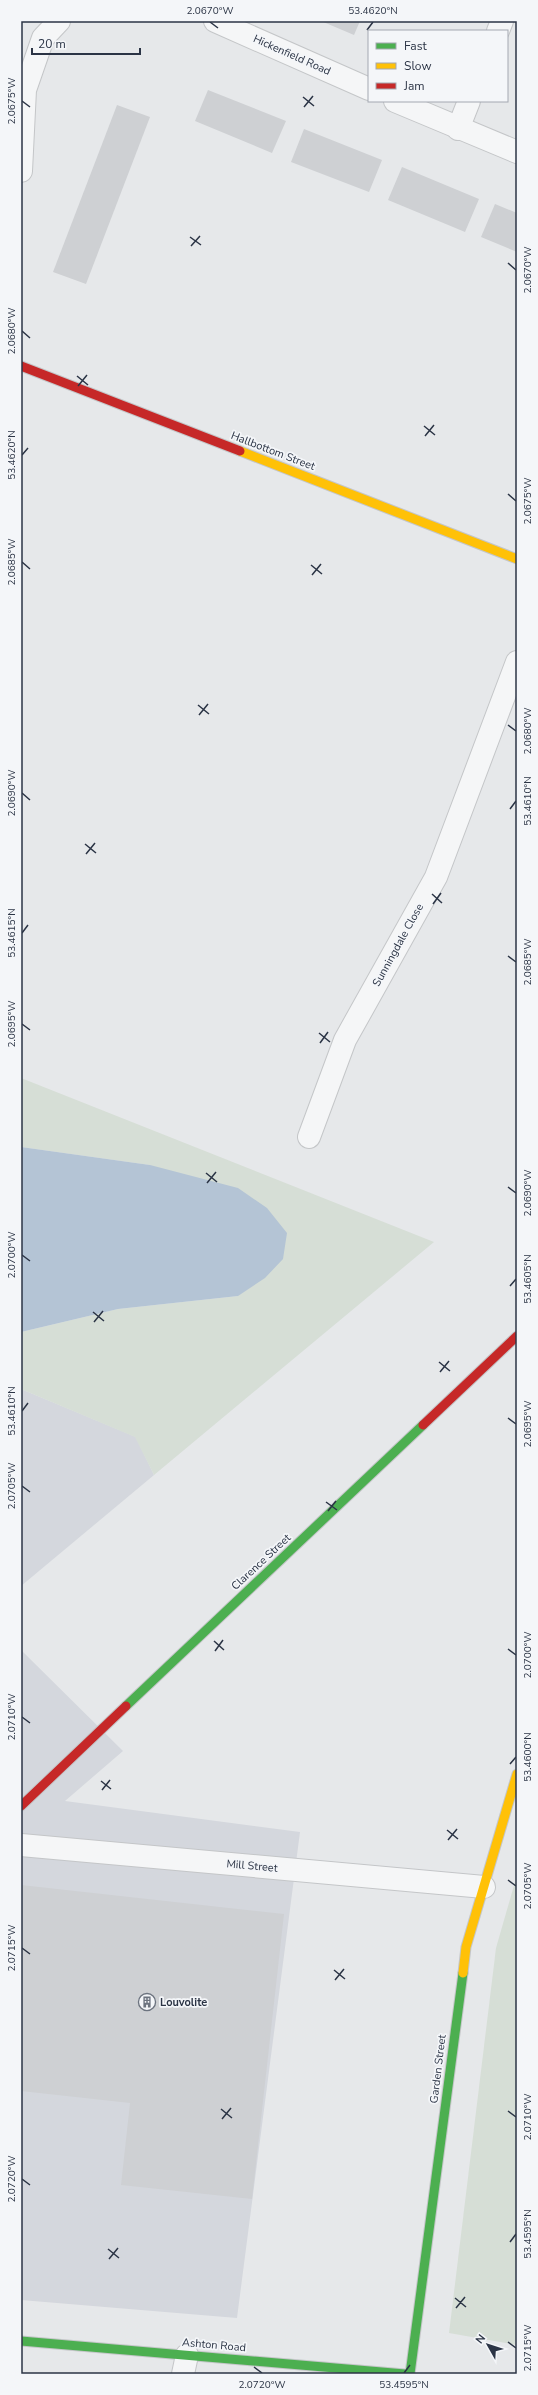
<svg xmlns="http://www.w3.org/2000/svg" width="538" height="2395" font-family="'Nunito Sans',sans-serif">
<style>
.built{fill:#d4d7dd}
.green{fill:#d6ded6}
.water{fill:#b4c4d5}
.building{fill:#ced0d3}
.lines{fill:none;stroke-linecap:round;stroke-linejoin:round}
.street-casing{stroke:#c4c6c8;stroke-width:24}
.fast-casing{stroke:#c4c6c8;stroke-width:11}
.slow-casing{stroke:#c4c6c8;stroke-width:11}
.jam-casing{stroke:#c4c6c8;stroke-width:11}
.street{stroke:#f5f6f7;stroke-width:22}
.fast{stroke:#4caf50;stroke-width:9}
.slow{stroke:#ffc107;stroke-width:9}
.jam{stroke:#c62828;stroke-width:9}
.ticks{fill:none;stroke:#2b3445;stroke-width:1.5}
.labels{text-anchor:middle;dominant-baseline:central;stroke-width:3.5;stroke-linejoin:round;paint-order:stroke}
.street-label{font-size:11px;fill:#2b3445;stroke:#f4f6f9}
.poi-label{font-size:11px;font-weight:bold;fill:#2b3445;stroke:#f4f6f9;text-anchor:start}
.neatline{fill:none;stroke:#2b3445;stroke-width:1.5}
.ticks-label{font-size:10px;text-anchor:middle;fill:#2b3445}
</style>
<rect width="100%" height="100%" fill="#e6e8ea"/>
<g class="built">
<path d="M21,1389L136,1437L154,1475L21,1586Z"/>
<path d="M21,1650L123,1751L65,1801L300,1832L237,2318L21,2300Z"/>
</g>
<g class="green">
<path d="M21,1078L434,1242L154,1475L135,1437L21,1389V1332L118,1309L238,1296L150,1165L21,1147Z"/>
<path d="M517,1875V2345L449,2333L496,1948Z"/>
</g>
<path class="water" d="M21,1147L150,1165L238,1188L267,1208L287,1233L283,1259L265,1278L238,1296L118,1309L21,1332Z"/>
<g class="building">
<path d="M321,21H360L354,35Z"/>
<path d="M208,90L286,121L272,153L195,121Z"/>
<path d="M117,105L150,117L86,284L53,272Z"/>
<path d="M304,129L382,160L369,192L291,162Z"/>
<path d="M402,167L479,199L465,232L388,200Z"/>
<path d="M495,204L517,213V252L481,237Z"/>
<path d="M21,1885L284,1914L252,2199L121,2185L130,2103L21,2091Z"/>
</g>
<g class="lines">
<g class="street-casing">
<g id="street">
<path d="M215,21L369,89"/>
<path d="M498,31L502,21"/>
<path d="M395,101L517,152"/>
<path d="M458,129L469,101"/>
<path d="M21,171L25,90L43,38L59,21"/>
<path d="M309,1137L345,1040L436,877L517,662"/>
<path d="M21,1845L484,1887"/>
<path d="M183,2374L187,2355"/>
</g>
</g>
<g class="fast-casing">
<g id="fast">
<path d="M126,1706L423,1425"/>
<path d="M21,2341L405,2374"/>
<path d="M410,2374L463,1973"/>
</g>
</g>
<g class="slow-casing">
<g id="slow">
<path d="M240,451L517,559"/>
<path d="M463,1973L466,1947L517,1774"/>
</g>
</g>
<g class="jam-casing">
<g id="jam">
<path d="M21,366L240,451"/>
<path d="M423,1425L517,1336"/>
<path d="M21,1806L126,1706"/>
</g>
</g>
<use href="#street" class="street"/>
<use href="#fast" class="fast"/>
<use href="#slow" class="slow"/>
<use href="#jam" class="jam"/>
</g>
<path class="ticks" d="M210,22L218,28M367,30L373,22M303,97L314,106M22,101L30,107M304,107L313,96M190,237L201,245M191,246L200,236M508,263L516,270M22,331L30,338M77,376L88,385M78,386L87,375M424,426L435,435M425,436L434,425M22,455L28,448M508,494L516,501M22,562L30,569M311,565L322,574M312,575L321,564M198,705L209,714M199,715L208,704M508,725L516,731M22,793L30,800M510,809L516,801M85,844L96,853M86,854L95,843M432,894L442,903M433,904L441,893M22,933L28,925M508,956L516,962M22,1024L30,1030M319,1033L330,1042M320,1043L328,1032M206,1173L217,1182M207,1183L216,1172M508,1187L516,1193M22,1255L30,1261M510,1286L516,1279M93,1312L104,1321M94,1322L103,1311M439,1362L450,1371M440,1372L449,1361M22,1411L28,1403M508,1418L516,1424M22,1486L30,1492M326,1502L337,1510M328,1511L336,1501M214,1641L224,1650M508,1649L516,1655M215,1651L223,1640M22,1717L30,1723M510,1764L516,1757M101,1781L111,1789M102,1790L110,1780M447,1830L458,1839M448,1840L457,1829M508,1880L516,1886M22,1948L30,1954M334,1970L345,1979M335,1980L344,1969M221,2109L232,2118M508,2111L516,2117M222,2119L231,2108M22,2179L30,2185M510,2242L516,2234M108,2249L119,2258M109,2259L118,2248M455,2298L466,2307M456,2308L465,2297M508,2342L516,2348M254,2367L262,2373M404,2373L410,2365"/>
<defs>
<g id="building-ring" transform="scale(0.9)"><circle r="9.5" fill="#f4f6f9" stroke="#6c737f" stroke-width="1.5"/><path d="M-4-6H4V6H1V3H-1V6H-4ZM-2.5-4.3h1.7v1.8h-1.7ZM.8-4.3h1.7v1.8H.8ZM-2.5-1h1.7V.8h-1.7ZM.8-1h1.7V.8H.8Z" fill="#6c737f"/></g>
</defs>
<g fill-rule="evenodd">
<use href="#building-ring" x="147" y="2002"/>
</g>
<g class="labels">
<g class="street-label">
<text transform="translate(292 55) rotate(24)">Hickenfield Road</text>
<text transform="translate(273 451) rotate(21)">Hallbottom Street</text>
<text transform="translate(398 945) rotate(-61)">Sunningdale Close</text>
<text transform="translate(261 1562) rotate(-43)">Clarence Street</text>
<text transform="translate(252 1866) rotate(5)">Mill Street</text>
<text transform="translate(438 2069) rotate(-83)">Garden Street</text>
<text transform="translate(214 2345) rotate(5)">Ashton Road</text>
</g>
<g class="poi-label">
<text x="160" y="2002">Louvolite</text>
</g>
</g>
<rect width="538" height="2395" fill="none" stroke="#f4f6f9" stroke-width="44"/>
<rect x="368" y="30" width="140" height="72" fill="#f4f6f9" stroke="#a4a8b1"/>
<rect x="376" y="43" width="20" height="6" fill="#4caf50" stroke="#a4a8b1"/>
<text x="404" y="50" font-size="12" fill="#2b3445">Fast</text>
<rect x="376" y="63" width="20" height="6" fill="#ffc107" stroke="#a4a8b1"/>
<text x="404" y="70" font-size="12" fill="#2b3445">Slow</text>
<rect x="376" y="83" width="20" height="6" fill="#c62828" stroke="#a4a8b1"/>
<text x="404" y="90" font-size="12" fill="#2b3445">Jam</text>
<g transform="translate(488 2345) rotate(309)" stroke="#f4f6f9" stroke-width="3" paint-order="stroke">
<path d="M0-3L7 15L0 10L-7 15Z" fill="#2b3445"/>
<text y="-6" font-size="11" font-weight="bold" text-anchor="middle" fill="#2b3445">N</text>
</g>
<path d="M32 48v6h108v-6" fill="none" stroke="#2b3445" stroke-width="2"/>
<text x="38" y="48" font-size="12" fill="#2b3445" stroke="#f4f6f9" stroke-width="3" paint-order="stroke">20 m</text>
<rect x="22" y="22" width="494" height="2351" class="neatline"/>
<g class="ticks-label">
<text x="210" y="14">2.0670°W</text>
<text x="373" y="14">53.4620°N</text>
<text transform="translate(11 101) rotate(-90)" y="4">2.0675°W</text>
<text transform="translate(527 270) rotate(-90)" y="4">2.0670°W</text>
<text transform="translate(11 331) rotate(-90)" y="4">2.0680°W</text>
<text transform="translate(11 455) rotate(-90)" y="4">53.4620°N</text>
<text transform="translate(527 501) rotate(-90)" y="4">2.0675°W</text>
<text transform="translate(11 562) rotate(-90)" y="4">2.0685°W</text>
<text transform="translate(527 731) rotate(-90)" y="4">2.0680°W</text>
<text transform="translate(11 793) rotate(-90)" y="4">2.0690°W</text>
<text transform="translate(527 801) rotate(-90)" y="4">53.4610°N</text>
<text transform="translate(11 933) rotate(-90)" y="4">53.4615°N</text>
<text transform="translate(527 962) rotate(-90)" y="4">2.0685°W</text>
<text transform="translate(11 1024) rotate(-90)" y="4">2.0695°W</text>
<text transform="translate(527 1193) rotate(-90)" y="4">2.0690°W</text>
<text transform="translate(11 1255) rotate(-90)" y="4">2.0700°W</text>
<text transform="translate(527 1279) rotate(-90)" y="4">53.4605°N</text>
<text transform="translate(11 1411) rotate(-90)" y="4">53.4610°N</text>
<text transform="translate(527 1424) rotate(-90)" y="4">2.0695°W</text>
<text transform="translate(11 1486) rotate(-90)" y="4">2.0705°W</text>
<text transform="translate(527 1655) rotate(-90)" y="4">2.0700°W</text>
<text transform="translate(11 1717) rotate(-90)" y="4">2.0710°W</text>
<text transform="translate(527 1757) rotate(-90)" y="4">53.4600°N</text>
<text transform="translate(527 1886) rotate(-90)" y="4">2.0705°W</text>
<text transform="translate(11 1948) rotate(-90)" y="4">2.0715°W</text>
<text transform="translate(527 2117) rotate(-90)" y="4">2.0710°W</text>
<text transform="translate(11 2179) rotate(-90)" y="4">2.0720°W</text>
<text transform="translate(527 2234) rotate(-90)" y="4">53.4595°N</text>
<text transform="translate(527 2348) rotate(-90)" y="4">2.0715°W</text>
<text x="262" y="2388">2.0720°W</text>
<text x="404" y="2388">53.4595°N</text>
</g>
</svg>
